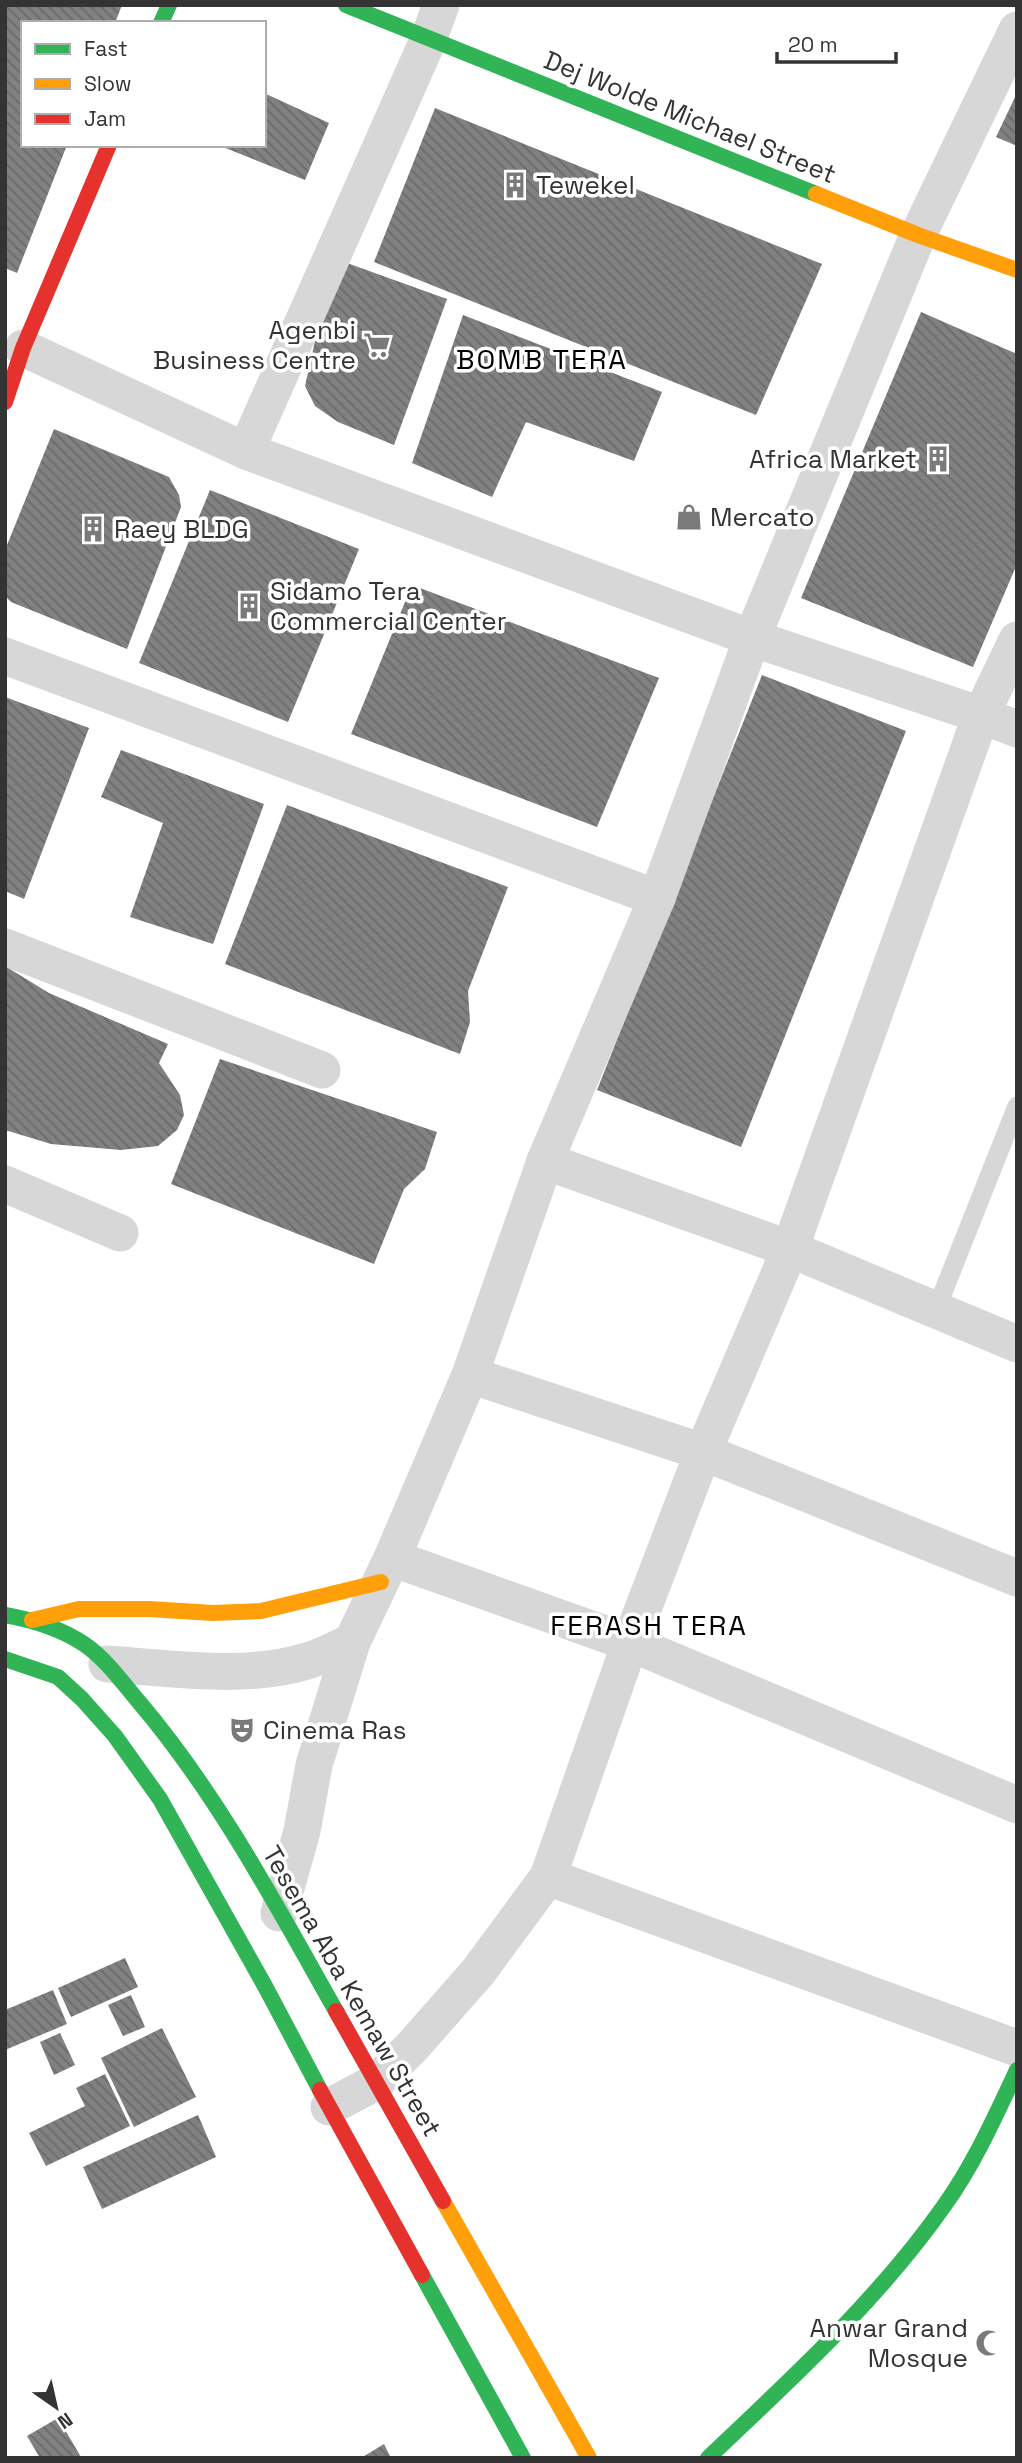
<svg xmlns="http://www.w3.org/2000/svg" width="1022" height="2463" font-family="'Space Grotesk',sans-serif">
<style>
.building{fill:url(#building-back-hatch)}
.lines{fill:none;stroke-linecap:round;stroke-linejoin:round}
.lane{stroke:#d7d7d7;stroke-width:19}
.street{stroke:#d7d7d7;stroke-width:37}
.fast{stroke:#30b455;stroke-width:16}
.slow{stroke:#ff9f0a;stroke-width:16}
.jam{stroke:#e5322d;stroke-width:16}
.labels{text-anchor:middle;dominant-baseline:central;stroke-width:7;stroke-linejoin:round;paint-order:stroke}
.street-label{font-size:26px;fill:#333;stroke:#fff}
.poi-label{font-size:26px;fill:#333;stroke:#fff;text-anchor:start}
.neighbourhood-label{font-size:28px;letter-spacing:2px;fill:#000;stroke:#fff}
</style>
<defs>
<pattern id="building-back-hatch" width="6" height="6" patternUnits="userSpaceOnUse" patternTransform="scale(1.75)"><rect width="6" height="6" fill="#818181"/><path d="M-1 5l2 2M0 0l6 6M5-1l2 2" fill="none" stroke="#6a6a6a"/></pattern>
</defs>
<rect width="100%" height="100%" fill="#fff"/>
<g class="building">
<path d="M5,5H122L115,23H23V145H67L17,273L5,268Z"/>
<path d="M264,93L329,123L305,180L218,145H264Z"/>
<path d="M1017,93V146L996,137Z"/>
<path d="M435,108L822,264L756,415L374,262Z"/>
<path d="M347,263L447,299L394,445L338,422L315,406L305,386L315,341Z"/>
<path d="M921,312L1017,354V564L973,667L801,598Z"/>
<path d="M463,315L662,392L634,461L526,422L492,497L412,463Z"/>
<path d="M54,429L169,477L179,495L181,507L127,649L11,602L5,596V550Z"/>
<path d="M210,490L359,549L288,722L139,663Z"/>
<path d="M412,585L659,678L597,827L351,734Z"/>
<path d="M762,675L906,731L741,1147L597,1090Z"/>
<path d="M5,697L89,728L24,899L5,891Z"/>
<path d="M121,750L264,804L213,944L130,917L163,823L101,797Z"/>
<path d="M287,805L508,887L468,991L470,1022L460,1054L225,964Z"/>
<path d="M5,966L49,993L168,1044L159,1063L180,1095L184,1115L177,1130L158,1146L121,1150L51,1144L5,1130Z"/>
<path d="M220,1059L437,1132L425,1169L404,1189L374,1264L171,1184Z"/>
<path d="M125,1958L138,1987L71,2017L58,1988Z"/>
<path d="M53,1990L67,2024L5,2050V2010Z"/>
<path d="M131,1995L145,2027L123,2036L108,2005Z"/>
<path d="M162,2028L196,2097L134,2127L101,2058Z"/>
<path d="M60,2033L75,2065L54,2075L40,2042Z"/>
<path d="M105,2074L130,2126L46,2166L29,2133L85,2106L76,2088Z"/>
<path d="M198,2115L216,2157L102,2209L83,2167Z"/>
<path d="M58,2418L81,2457L80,2458H40L27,2436Z"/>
<path d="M384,2444L391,2458H361Z"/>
</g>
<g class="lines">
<path class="lane" d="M936,1310L1017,1106"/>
<g class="street">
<path d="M23,348L246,451L752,638L981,715L1017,729"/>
<path d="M246,451L429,38L441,5"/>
<path d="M5,656L657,898"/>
<path d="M5,947L322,1070"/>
<path d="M545,1161L790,1249L1017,1344"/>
<path d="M5,1184L120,1233"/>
<path d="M470,1375L703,1452L1017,1578"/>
<path d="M392,1558L630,1643L1017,1805"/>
<path d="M107,1664C170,1668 245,1680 307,1661C322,1657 337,1648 352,1642"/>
<path d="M548,1877L1017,2048"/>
<path d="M279,1913L302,1831L314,1765L352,1642L392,1558L470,1375L545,1161L657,898L752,638L918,235L1017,30"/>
<path d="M329,2107L376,2082L411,2048L478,1972L548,1877L630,1643L703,1452L790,1249L981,715L1017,640"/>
</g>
<g class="fast">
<path d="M346,5L816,194"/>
<path d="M161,23L169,5"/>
<path d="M5,1615C33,1620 60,1628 84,1644C106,1659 122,1682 139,1702C218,1795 276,1905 336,2011"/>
<path d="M5,1659L58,1677L82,1699L115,1736L160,1799L266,1988L320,2090"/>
<path d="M422,2275L523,2458"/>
<path d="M708,2458C791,2379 878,2300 944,2206C974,2164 995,2117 1017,2070"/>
</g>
<g class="slow">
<path d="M816,194L918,235L1017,270"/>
<path d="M32,1620L79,1609H149L213,1613L261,1611L381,1582"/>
<path d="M443,2201L589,2458"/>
</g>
<g class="jam">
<path d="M5,402L23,348L109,145"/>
<path d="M336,2011L443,2201"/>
<path d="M320,2090L422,2275"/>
</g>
</g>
<defs>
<g id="building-bare" transform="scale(2.1)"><path d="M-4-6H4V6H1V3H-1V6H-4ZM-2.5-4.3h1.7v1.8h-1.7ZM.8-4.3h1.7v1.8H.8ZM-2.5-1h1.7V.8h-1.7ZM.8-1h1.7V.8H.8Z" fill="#7a7a7a" stroke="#fff" stroke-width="2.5" paint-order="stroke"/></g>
<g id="supermarket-bare" transform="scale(2.1)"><path d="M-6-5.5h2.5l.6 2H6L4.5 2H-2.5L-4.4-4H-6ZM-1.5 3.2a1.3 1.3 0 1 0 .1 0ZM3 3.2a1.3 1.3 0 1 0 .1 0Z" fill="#7a7a7a" stroke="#fff" stroke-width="2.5" paint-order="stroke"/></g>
<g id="shop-bare" transform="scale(2.1)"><path d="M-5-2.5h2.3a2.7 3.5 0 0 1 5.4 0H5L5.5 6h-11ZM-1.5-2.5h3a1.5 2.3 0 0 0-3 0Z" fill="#7a7a7a" stroke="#fff" stroke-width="2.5" paint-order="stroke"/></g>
<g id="theatre-bare" transform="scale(2.1)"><path d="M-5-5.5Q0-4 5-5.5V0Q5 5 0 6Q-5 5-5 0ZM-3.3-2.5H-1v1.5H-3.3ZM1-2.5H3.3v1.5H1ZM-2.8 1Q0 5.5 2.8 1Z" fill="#7a7a7a" stroke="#fff" stroke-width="2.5" paint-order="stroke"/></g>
<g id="mosque-bare" transform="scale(2.1)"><path d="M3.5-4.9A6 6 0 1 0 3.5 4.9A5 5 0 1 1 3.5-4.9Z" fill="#7a7a7a" stroke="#fff" stroke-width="2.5" paint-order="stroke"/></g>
</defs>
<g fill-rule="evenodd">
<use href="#building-bare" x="515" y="185"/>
<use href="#supermarket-bare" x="377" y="345"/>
<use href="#building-bare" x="938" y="459"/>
<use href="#shop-bare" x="689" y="517"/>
<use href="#building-bare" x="93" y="529"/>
<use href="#building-bare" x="249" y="606"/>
<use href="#theatre-bare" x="242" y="1730"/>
<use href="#mosque-bare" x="989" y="2343"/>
</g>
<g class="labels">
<g class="street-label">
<text transform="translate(690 117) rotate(22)">Dej Wolde Michael Street</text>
<text transform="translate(352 1991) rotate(60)">Tesema Aba Kemaw Street</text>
</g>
<g class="poi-label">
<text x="536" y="185">Tewekel</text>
<text x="356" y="330" text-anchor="end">Agenbi<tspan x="356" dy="30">Business Centre</tspan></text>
<text x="917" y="459" text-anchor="end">Africa Market</text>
<text x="710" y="517">Mercato</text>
<text x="114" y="529">Raey BLDG</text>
<text x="270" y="591">Sidamo Tera<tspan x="270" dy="30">Commercial Center</tspan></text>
<text x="263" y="1730">Cinema Ras</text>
<text x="968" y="2328" text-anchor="end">Anwar Grand<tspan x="968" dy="30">Mosque</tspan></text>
</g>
<g class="neighbourhood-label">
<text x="542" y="359">BOMB TERA</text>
<text x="649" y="1625">FERASH TERA</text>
</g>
</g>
<rect width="1022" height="2463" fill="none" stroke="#333333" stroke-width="14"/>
<rect x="21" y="21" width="245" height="126" fill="#ffffff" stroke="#adadad" stroke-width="2"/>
<rect x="35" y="44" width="35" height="10" fill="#30b455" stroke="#adadad" stroke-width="2"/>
<text x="84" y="56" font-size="21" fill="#333333">Fast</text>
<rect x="35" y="79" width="35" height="10" fill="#ff9f0a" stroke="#adadad" stroke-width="2"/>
<text x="84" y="91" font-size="21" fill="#333333">Slow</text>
<rect x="35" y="114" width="35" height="10" fill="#e5322d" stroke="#adadad" stroke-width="2"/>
<text x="84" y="126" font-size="21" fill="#333333">Jam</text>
<g transform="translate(56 2407) rotate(146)" stroke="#ffffff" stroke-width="5" paint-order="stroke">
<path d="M0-5L12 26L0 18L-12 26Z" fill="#333333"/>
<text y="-10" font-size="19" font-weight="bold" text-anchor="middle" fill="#333333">N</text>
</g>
<path d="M777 52v10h119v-10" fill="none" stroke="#333333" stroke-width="3.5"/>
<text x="788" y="52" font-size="21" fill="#333333" stroke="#ffffff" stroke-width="5" paint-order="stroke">20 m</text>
</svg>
